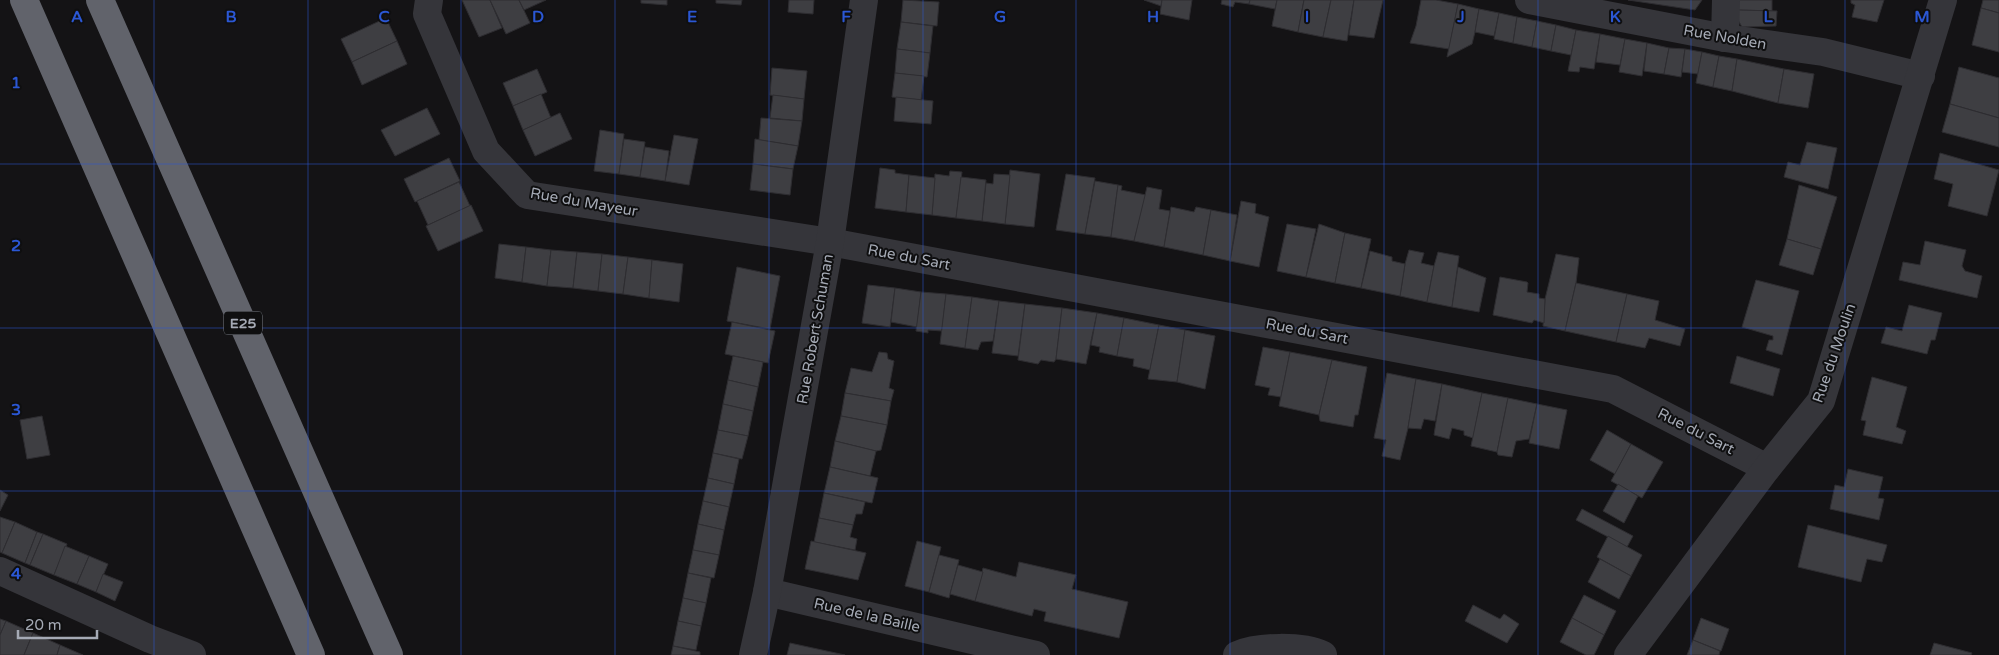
<svg xmlns="http://www.w3.org/2000/svg" width="1999" height="655" font-family="'Varela Round',sans-serif">
<style>
.building{fill:#3e3e42;stroke:#2e2d31}
.lines{fill:none;stroke-linecap:round;stroke-linejoin:round}
.minor{stroke:#35353a;stroke-width:28}
.highway{stroke:#61636b;stroke-width:28}
.grid{fill:none;stroke:#2b57d4;stroke-width:1;stroke-opacity:0.55}
.labels{text-anchor:middle;dominant-baseline:central;stroke-width:4;stroke-linejoin:round;paint-order:stroke}
.shield{fill:#0f0f10;stroke:#787c84;stroke-width:1}
.shield-label{font-size:14px;font-weight:bold;fill:#a5aab5}
.street-label{font-size:15px;fill:#a5aab5;stroke:#0f0f10}
.grid-label{font-size:16px;text-anchor:middle;font-weight:bold;fill:#2b57d4;stroke:#0f0f10;stroke-width:4;stroke-linejoin:round;paint-order:stroke}
</style>
<rect width="100%" height="100%" fill="#141315"/>
<g class="building">
<path d="M462,0H490L502,28L479,37Z"/>
<path d="M490,0H519L530,23L506,34Z"/>
<path d="M519,0H546L524,10Z"/>
<path d="M641,0H667V5L641,3Z"/>
<path d="M716,0H742L741,5L716,3Z"/>
<path d="M789,0H814L813,14L788,12Z"/>
<path d="M903,0L939,2L937,26L901,22Z"/>
<path d="M1144,0H1162L1161,6Z"/>
<path d="M1162,0H1192L1189,20L1160,14Z"/>
<path d="M1222,0H1250L1249,4L1235,2L1233,7L1221,4Z"/>
<path d="M1250,0H1277L1275,9L1249,4Z"/>
<path d="M1277,0H1304L1298,32L1272,26Z"/>
<path d="M1304,0H1331L1323,37L1298,32Z"/>
<path d="M1331,0H1354L1347,41L1323,37Z"/>
<path d="M1354,0H1383L1374,38L1349,35Z"/>
<path d="M1421,0H1436L1458,4L1449,49L1410,43L1416,26Z"/>
<path d="M1628,0H1702L1695,10Z"/>
<path d="M1738,0H1772V11L1738,10Z"/>
<path d="M1851,0H1884L1877,22L1852,17L1855,5L1851,3Z"/>
<path d="M1983,0H1999V13L1981,8Z"/>
<path d="M1458,4L1479,9L1475,32L1472,44L1447,57Z"/>
<path d="M1981,8L1999,13V52L1972,45Z"/>
<path d="M1479,9L1499,13L1494,36L1475,32Z"/>
<path d="M1738,10L1777,11L1776,26L1742,27L1738,20Z"/>
<path d="M1499,13L1517,17L1513,43L1494,39Z"/>
<path d="M1517,17L1537,21L1532,47L1513,43Z"/>
<path d="M386,18L397,41L352,62L341,39Z"/>
<path d="M1537,21L1556,25L1551,51L1532,47Z"/>
<path d="M901,22L933,26L930,53L897,49Z"/>
<path d="M1556,25L1576,30L1571,55L1551,51Z"/>
<path d="M1576,30L1600,34L1594,69L1580,67L1579,72L1568,71Z"/>
<path d="M1600,34L1625,39L1620,65L1596,62Z"/>
<path d="M1625,39L1647,43L1642,76L1619,72Z"/>
<path d="M397,41L407,64L362,85L352,62Z"/>
<path d="M1647,43L1669,48L1664,74L1644,71Z"/>
<path d="M1669,48L1685,49L1681,77L1664,74Z"/>
<path d="M897,49L930,53L927,77L895,73Z"/>
<path d="M1685,49L1702,52L1698,74L1682,72Z"/>
<path d="M1702,52L1719,56L1713,87L1696,83Z"/>
<path d="M1719,56L1737,59L1732,91L1713,87Z"/>
<path d="M1737,59L1784,69L1778,103L1732,91Z"/>
<path d="M1959,67L1999,78V118L1950,104Z"/>
<path d="M772,68L807,71L804,99L770,95Z"/>
<path d="M537,69L547,92L513,106L503,83Z"/>
<path d="M1784,69L1814,74L1808,108L1778,103Z"/>
<path d="M895,73L924,76L921,100L892,97Z"/>
<path d="M541,94L551,118L523,130L513,106Z"/>
<path d="M773,95L804,99L802,121L770,118Z"/>
<path d="M896,97L933,101L931,124L894,121Z"/>
<path d="M1950,104L1999,118V147L1942,132Z"/>
<path d="M427,108L440,134L395,156L381,130Z"/>
<path d="M560,113L572,139L535,156L523,130Z"/>
<path d="M761,118L802,121L798,146L759,140Z"/>
<path d="M600,130L624,134L619,174L594,171Z"/>
<path d="M674,135L698,139L689,185L665,181Z"/>
<path d="M624,139L645,142L640,177L619,174Z"/>
<path d="M755,139L798,146L793,169L753,164Z"/>
<path d="M1807,142L1837,148L1828,189L1784,177L1788,162L1800,165Z"/>
<path d="M645,147L669,151L665,181L640,177Z"/>
<path d="M1940,153L1999,170L1987,216L1948,206L1953,184L1934,179Z"/>
<path d="M449,158L460,181L415,202L404,179Z"/>
<path d="M753,164L793,169L790,195L750,190Z"/>
<path d="M880,168L895,170V173L909,175L906,212L875,208Z"/>
<path d="M1010,170L1040,174L1034,227L1005,224Z"/>
<path d="M950,171L962,172L956,218L932,215L935,174L949,176Z"/>
<path d="M994,174L1010,175L1005,224L982,221L986,183L993,184Z"/>
<path d="M1066,174L1095,178L1085,234L1056,230Z"/>
<path d="M909,175L935,178L932,215L906,212Z"/>
<path d="M961,177L986,180L982,221L956,218Z"/>
<path d="M1095,181L1118,185L1111,237L1085,234Z"/>
<path d="M459,182L470,206L428,225L417,201Z"/>
<path d="M1118,185L1122,186L1121,190L1146,195L1134,241L1111,237Z"/>
<path d="M1799,185L1837,197L1821,249L1787,239Z"/>
<path d="M1147,187L1162,190L1159,209L1170,211L1164,247L1134,241Z"/>
<path d="M1241,201L1256,204L1255,213L1269,217L1259,267L1230,261Z"/>
<path d="M471,205L483,231L438,251L426,226Z"/>
<path d="M1171,207L1194,212L1196,207L1211,210L1203,255L1164,247Z"/>
<path d="M1211,210L1237,215L1230,261L1203,255Z"/>
<path d="M1287,224L1316,229L1306,277L1277,271Z"/>
<path d="M1319,224L1345,233L1335,283L1306,277Z"/>
<path d="M1345,233L1371,239L1361,288L1335,283Z"/>
<path d="M1787,239L1821,249L1813,275L1779,265Z"/>
<path d="M1925,241L1966,250L1962,266L1965,271L1982,276L1977,298L1899,280L1903,262L1920,265Z"/>
<path d="M499,244L526,247L522,282L495,278Z"/>
<path d="M526,247L551,250L547,286L522,282Z"/>
<path d="M551,250L577,252L573,288L547,286Z"/>
<path d="M1409,250L1424,253L1421,263L1434,266L1427,302L1400,296L1405,264Z"/>
<path d="M1370,251L1392,257V261L1405,264L1400,296L1361,288Z"/>
<path d="M577,252L602,254L598,291L573,288Z"/>
<path d="M1438,252L1459,256L1452,307L1427,302L1434,266Z"/>
<path d="M602,254L628,257L623,294L598,291Z"/>
<path d="M1556,254L1579,258L1576,283L1565,331L1543,326L1545,299Z"/>
<path d="M628,257L652,260L649,298L623,294Z"/>
<path d="M652,260L683,264L679,302L649,298Z"/>
<path d="M737,267L780,276L770,329L727,321Z"/>
<path d="M1458,267L1486,278L1479,312L1452,307Z"/>
<path d="M1500,277L1527,282L1528,283L1527,292L1539,294V298L1545,299L1544,323L1534,320L1532,323L1493,315Z"/>
<path d="M1756,280L1799,291L1782,355L1766,350L1769,340H1773V336L1742,327Z"/>
<path d="M1576,283L1627,294L1616,342L1565,331Z"/>
<path d="M868,285L895,288L890,327L862,323Z"/>
<path d="M895,288L921,292L917,327L891,322Z"/>
<path d="M921,292L946,294L942,331L928,330V333L916,331Z"/>
<path d="M946,294L972,297L965,348L940,344Z"/>
<path d="M1627,294L1659,301L1655,320L1685,329L1680,346L1649,338L1645,348L1616,342Z"/>
<path d="M972,297L999,301L993,341L981,342L978,350L965,348Z"/>
<path d="M999,301L1025,304L1018,356L992,353Z"/>
<path d="M1025,304L1062,308L1056,359L1054,362L1041,360L1038,364L1018,360Z"/>
<path d="M1909,305L1942,313L1935,340H1931L1927,354L1881,343L1886,327L1902,331Z"/>
<path d="M1062,308L1097,313L1086,364L1056,359Z"/>
<path d="M1097,313L1124,318L1117,356L1099,352L1100,347L1091,345Z"/>
<path d="M1124,318L1159,325L1150,370L1133,366L1134,359L1117,356Z"/>
<path d="M732,322L775,331L768,363L725,354Z"/>
<path d="M1159,325L1185,330L1177,382L1148,379Z"/>
<path d="M1185,330L1215,336L1205,389L1177,382Z"/>
<path d="M1263,347L1290,352L1281,397L1268,395L1270,388L1255,385Z"/>
<path d="M879,352L887,353L888,359L894,361L889,388L894,390L891,401L845,393L851,368L872,372Z"/>
<path d="M1290,352L1332,360L1319,415L1279,406Z"/>
<path d="M733,356L763,362L758,387L728,380Z"/>
<path d="M1737,356L1780,369L1773,396L1730,383Z"/>
<path d="M1332,360L1367,367L1358,415H1355L1353,427L1320,421L1319,415Z"/>
<path d="M1387,373L1416,379L1408,428L1400,460L1382,456L1386,440L1374,438Z"/>
<path d="M1872,377L1907,387L1896,427L1906,431L1902,444L1863,435L1866,421L1861,420Z"/>
<path d="M1416,379L1442,384L1435,421L1424,419L1421,429L1408,428Z"/>
<path d="M728,380L758,387L753,411L723,404Z"/>
<path d="M1442,384L1482,393L1473,438L1464,435V431L1452,428L1449,439L1434,435Z"/>
<path d="M845,393L891,401L887,425L841,416Z"/>
<path d="M1482,393L1508,398L1497,452L1471,446Z"/>
<path d="M1508,398L1537,404L1529,439L1516,441L1512,457L1498,455L1497,452Z"/>
<path d="M723,404L753,411L748,436L718,430Z"/>
<path d="M1537,404L1567,410L1559,449L1529,443Z"/>
<path d="M42,416L50,455L27,459L20,420Z"/>
<path d="M841,416L887,425L881,450L876,451L835,441Z"/>
<path d="M718,430L748,436L742,459L713,453Z"/>
<path d="M1607,430L1631,444L1615,474L1590,460Z"/>
<path d="M835,441L876,451L870,476L830,467Z"/>
<path d="M1631,444L1663,462L1642,498L1611,481Z"/>
<path d="M713,453L739,459L734,484L708,478Z"/>
<path d="M830,467L878,478L872,503L824,493Z"/>
<path d="M1848,469L1883,477L1878,498L1884,499L1879,520L1830,509L1835,485L1844,487Z"/>
<path d="M708,478L734,484L729,507L703,501Z"/>
<path d="M1618,484L1638,496L1624,523L1603,511Z"/>
<path d="M0,490L8,495L0,511Z"/>
<path d="M824,493L865,502L862,514H856L853,525L819,518Z"/>
<path d="M703,501L729,507L724,530L698,524Z"/>
<path d="M1582,509L1633,536L1627,547L1576,520Z"/>
<path d="M0,517L15,522L2,553L0,552Z"/>
<path d="M819,518L853,525L850,537L857,539L855,550L814,542Z"/>
<path d="M15,522L37,532L25,563L2,553Z"/>
<path d="M698,524L724,530L719,555L693,550Z"/>
<path d="M1808,525L1887,545L1882,562L1867,559L1861,582L1798,567Z"/>
<path d="M37,532L43,534L30,565L25,563Z"/>
<path d="M43,534L67,544L54,575L30,565Z"/>
<path d="M1608,536L1642,555L1631,576L1597,557Z"/>
<path d="M811,541L866,553L858,580L805,569Z"/>
<path d="M917,541L941,547L929,592L905,586Z"/>
<path d="M65,546L89,556L77,584L54,575Z"/>
<path d="M693,550L719,555L714,578L688,573Z"/>
<path d="M939,555L959,560L949,598L929,592Z"/>
<path d="M89,556L108,564L96,592L77,584Z"/>
<path d="M1600,559L1631,576L1619,599L1588,582Z"/>
<path d="M1019,562L1076,575L1072,589L1128,602L1119,638L1044,621L1046,612L1034,609L1032,616L975,601L983,568L1016,577Z"/>
<path d="M958,565L983,572L975,601L950,594Z"/>
<path d="M688,573L711,578L706,603L683,598Z"/>
<path d="M103,574L123,582L115,601L96,592Z"/>
<path d="M1584,595L1616,611L1604,635L1572,618Z"/>
<path d="M683,598L706,603L701,626L678,621Z"/>
<path d="M1473,605L1500,619L1504,614L1519,624L1507,643L1465,621Z"/>
<path d="M1572,618L1604,635L1594,655H1586L1560,642Z"/>
<path d="M1701,618L1729,629L1721,651L1693,640Z"/>
<path d="M0,619L6,621L0,635Z"/>
<path d="M6,621L33,633L24,655H0V635Z"/>
<path d="M678,621L701,626L696,650L673,646Z"/>
<path d="M33,633L60,645L57,655H24Z"/>
<path d="M1693,640L1720,651L1719,655H1687Z"/>
<path d="M790,643L845,655H787Z"/>
<path d="M1934,643L1972,653L1971,655H1930Z"/>
<path d="M60,645L83,655H57Z"/>
<path d="M673,646L700,652V655H671Z"/>
</g>
<g class="lines">
<g class="minor">
<path d="M429,0L427,14L486,151L527,195L830,242L1613,389L1767,468"/>
<path d="M1529,0L1725,38L1823,52L1921,76"/>
<path d="M1725,38L1726,0"/>
<path d="M0,571L150,639L192,655"/>
<path d="M767,592L1036,655"/>
<path d="M753,655L767,592L830,242L864,0"/>
<path d="M1237,655C1258,646 1302,645 1323,655"/>
<path d="M1628,655L1767,468L1821,401L1943,0"/>
</g>
<g class="highway">
<path d="M24,0L311,655"/>
<path d="M100,0L389,655"/>
</g>
</g>
<path class="grid" d="M154,0V655M308,0V655M461,0V655M615,0V655M769,0V655M923,0V655M1076,0V655M1230,0V655M1384,0V655M1538,0V655M1691,0V655M1845,0V655M0,164H1999M0,328H1999M0,491H1999"/>
<g class="labels">
<rect class="shield" x="224" y="311.5" width="38" height="23" rx="4"/>
<g class="shield-label">
<text x="243" y="323">E25</text>
</g>
<g class="street-label">
<text transform="translate(1725 37) rotate(10)">Rue Nolden</text>
<text transform="translate(584 202) rotate(10)">Rue du Mayeur</text>
<text transform="translate(909 257) rotate(11)">Rue du Sart</text>
<text transform="translate(815 329) rotate(-80)">Rue Robert Schuman</text>
<text transform="translate(1307 331) rotate(11)">Rue du Sart</text>
<text transform="translate(1834 353) rotate(-71)">Rue du Moulin</text>
<text transform="translate(1696 431) rotate(27)">Rue du Sart</text>
<text transform="translate(867 615) rotate(13)">Rue de la Baille</text>
</g>
</g>
<g class="grid-label">
<text x="77" y="22">A</text>
<text x="231" y="22">B</text>
<text x="384" y="22">C</text>
<text x="538" y="22">D</text>
<text x="692" y="22">E</text>
<text x="846" y="22">F</text>
<text x="1000" y="22">G</text>
<text x="1153" y="22">H</text>
<text x="1307" y="22">I</text>
<text x="1461" y="22">J</text>
<text x="1615" y="22">K</text>
<text x="1768" y="22">L</text>
<text x="1922" y="22">M</text>
<text x="16" y="88">1</text>
<text x="16" y="251">2</text>
<text x="16" y="415">3</text>
<text x="16" y="579">4</text>
</g>
<path d="M18 630v8h79v-8" fill="none" stroke="#a5aab5" stroke-width="2.5"/>
<text x="25" y="630" font-size="15" fill="#a5aab5" stroke="#0f0f10" stroke-width="4" paint-order="stroke">20 m</text>
</svg>
